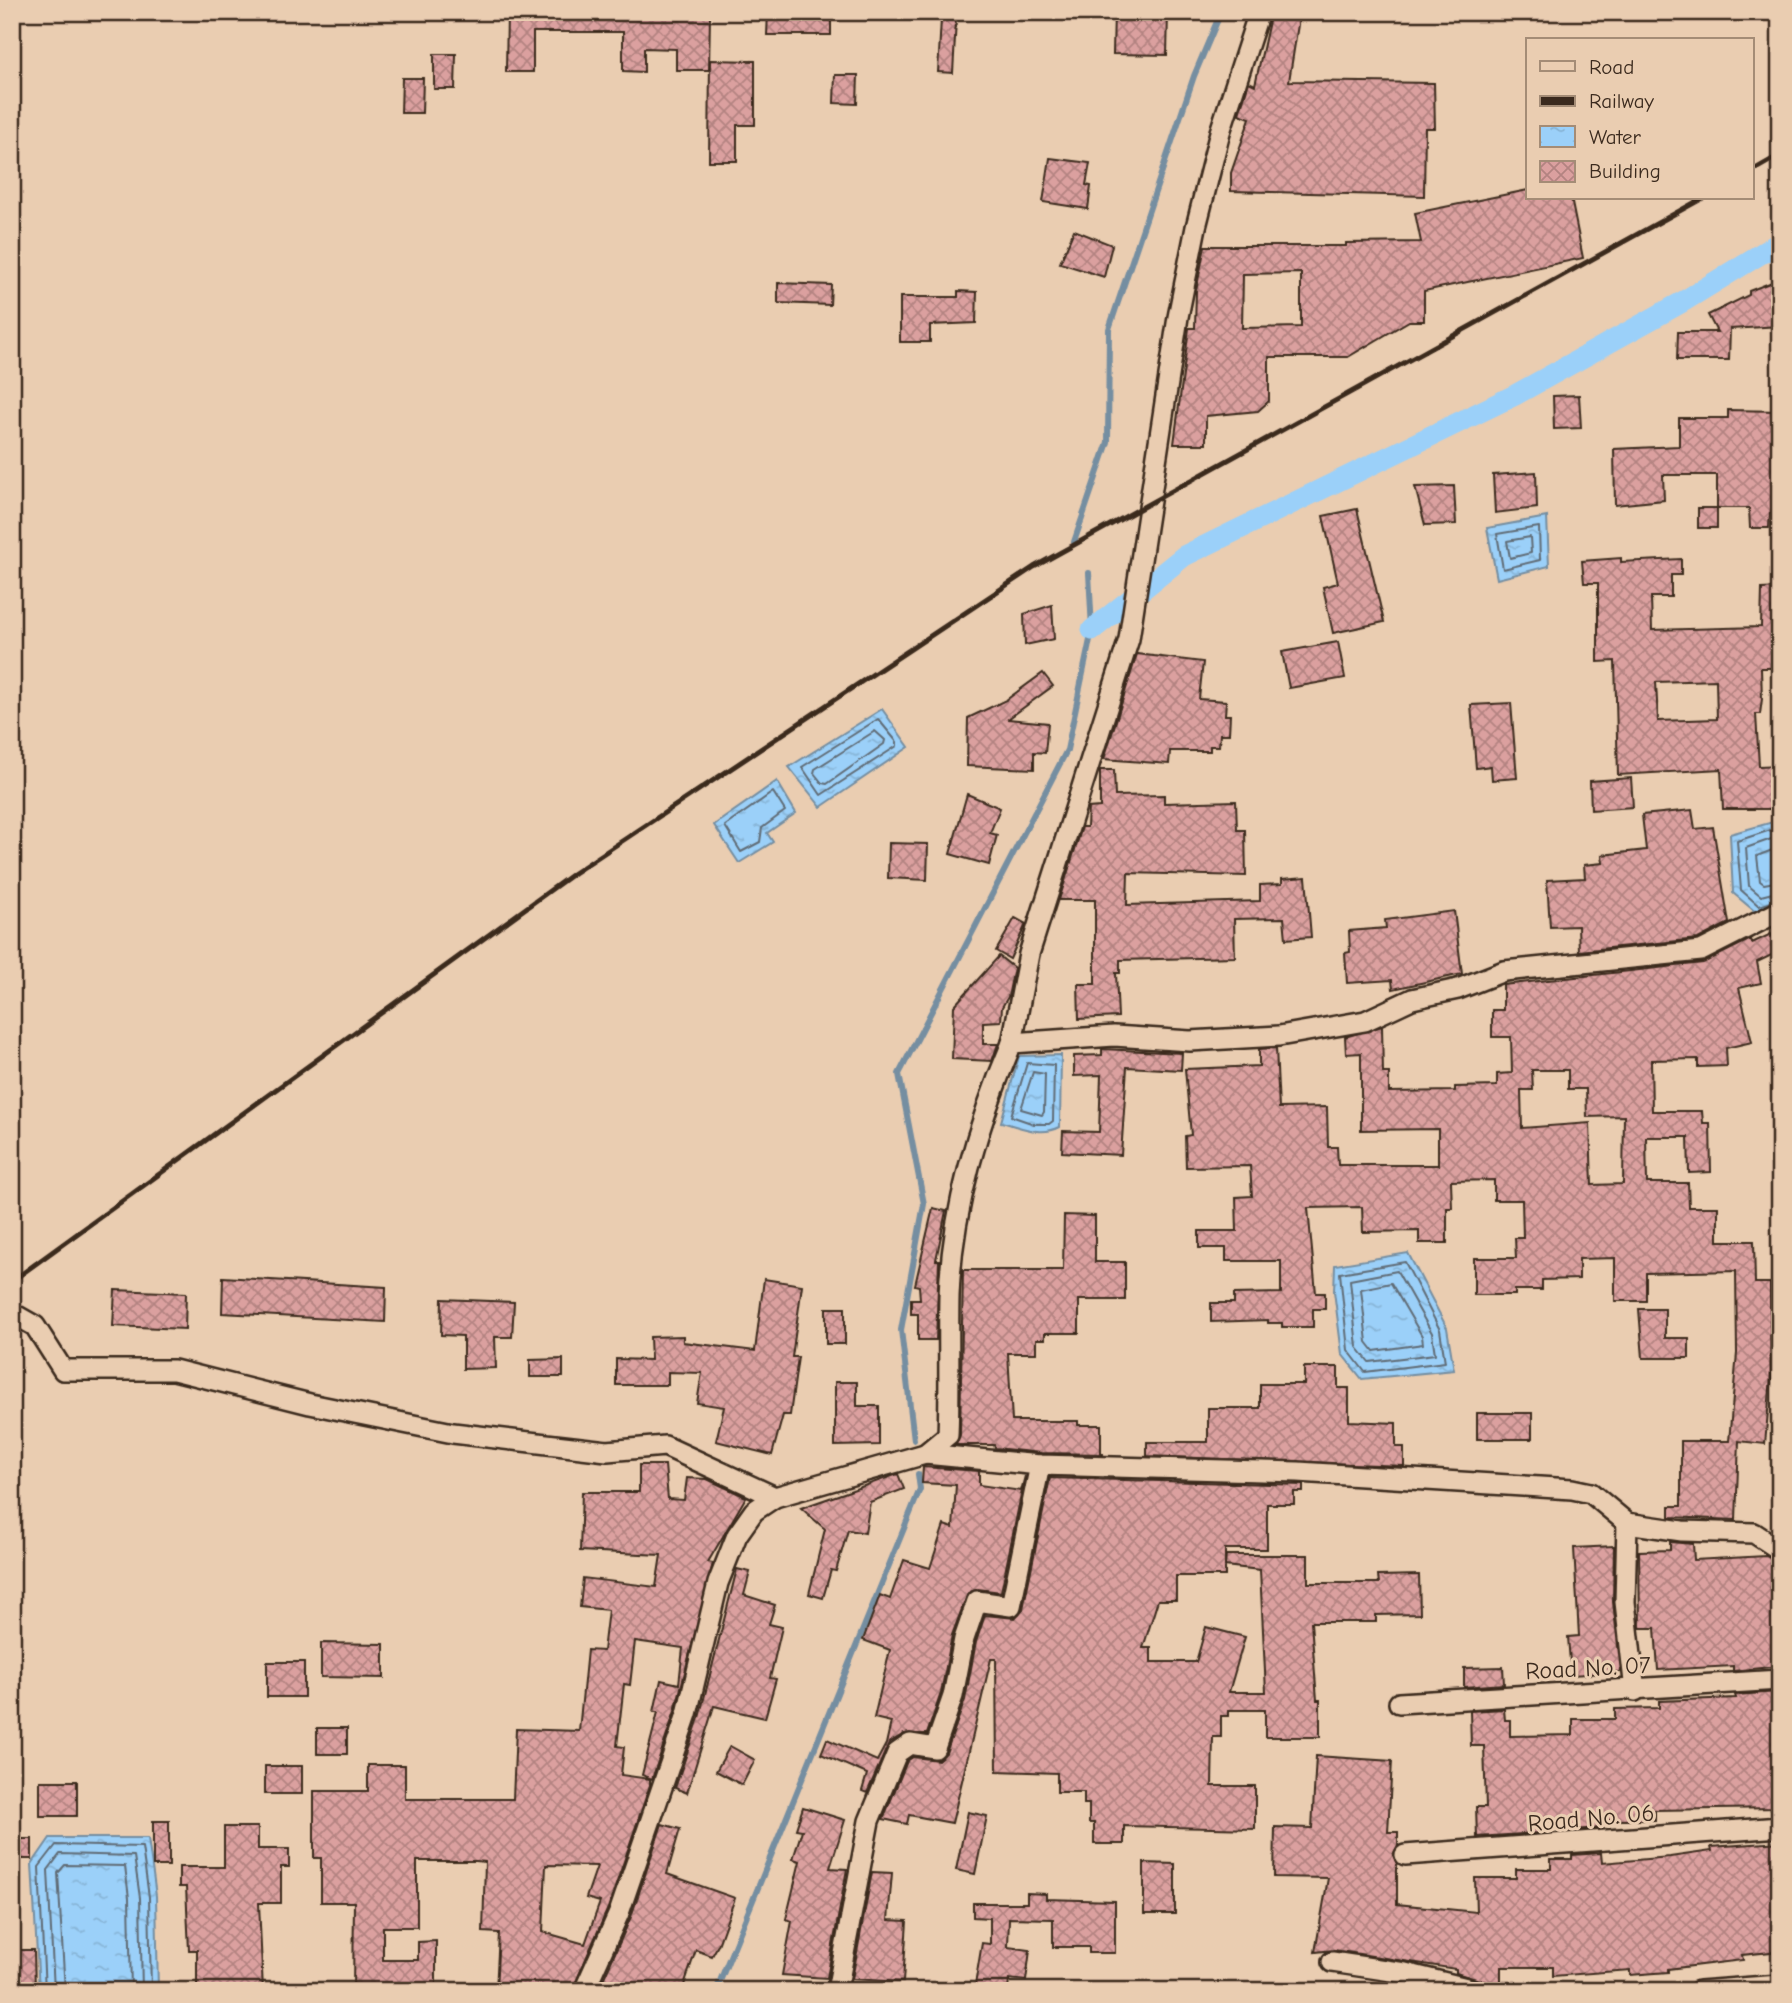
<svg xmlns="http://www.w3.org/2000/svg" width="1792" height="2003" font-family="'Comic Neue',sans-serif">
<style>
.water{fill:url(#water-ripples);stroke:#758ea1;stroke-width:2}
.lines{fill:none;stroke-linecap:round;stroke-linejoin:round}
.shore{stroke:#616c76;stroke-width:2}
.stream{stroke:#758ea1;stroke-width:6}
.canal{stroke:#9bd0f9;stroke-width:21}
.building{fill:url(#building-cross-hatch);stroke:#3b2a1e;stroke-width:2;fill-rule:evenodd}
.street-casing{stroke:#3b2a1e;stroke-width:24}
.street{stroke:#eacdb1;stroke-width:19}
.rail{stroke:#3b2a1e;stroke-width:5}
.labels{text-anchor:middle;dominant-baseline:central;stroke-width:6;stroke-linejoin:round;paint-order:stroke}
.street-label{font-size:24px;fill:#3b2a1e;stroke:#eacdb1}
</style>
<defs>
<pattern id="water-ripples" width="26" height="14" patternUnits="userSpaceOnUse" patternTransform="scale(1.75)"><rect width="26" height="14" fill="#9bd0f9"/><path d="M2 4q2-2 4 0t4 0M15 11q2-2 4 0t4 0" fill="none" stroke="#86b3d5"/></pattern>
<pattern id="building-cross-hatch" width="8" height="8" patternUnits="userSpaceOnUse" patternTransform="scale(1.75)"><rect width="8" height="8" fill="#dba09f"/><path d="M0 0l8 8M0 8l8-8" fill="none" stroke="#b38381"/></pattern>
</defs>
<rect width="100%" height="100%" fill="#eacdb1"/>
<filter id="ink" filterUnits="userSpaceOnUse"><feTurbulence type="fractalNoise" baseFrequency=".0143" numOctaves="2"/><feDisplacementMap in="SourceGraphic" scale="14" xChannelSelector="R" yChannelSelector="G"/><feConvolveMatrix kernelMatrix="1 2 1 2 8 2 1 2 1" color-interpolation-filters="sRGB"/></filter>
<g filter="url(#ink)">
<g class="water">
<path d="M1547,517L1549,566L1497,579L1487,528Z"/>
<path d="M882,709L909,747L821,807L789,767Z"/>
<path d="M777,781L796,813L767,833L773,842L739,863L714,825Z"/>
<path d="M1780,820V906L1758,914L1733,893L1730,834Z"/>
<path d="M1061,1055L1060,1127C1041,1137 1021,1127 1001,1122L1019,1056Z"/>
<path d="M1408,1253L1447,1328L1454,1370L1362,1379L1342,1354L1334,1291L1335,1265Z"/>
<path d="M50,1838H148L156,1896L158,1991H39L32,1864Z"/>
</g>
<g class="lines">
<g class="shore">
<path d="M1539,527L1540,560L1503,569L1497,534Z"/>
<path d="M1530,537L1531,553L1510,558L1507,541Z"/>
<path d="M878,719L897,742V746L821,795L802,767Z"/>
<path d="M875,731L885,740L884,744L827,784L822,783L814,773L815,769Z"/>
<path d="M773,792L785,811L762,828L760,842L741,852L725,826Z"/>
<path d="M1780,836L1746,848L1749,886L1761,896L1780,891"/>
<path d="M1780,847L1757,856L1760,881L1764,884L1780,881"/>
<path d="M1779,900L1759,906L1741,890L1737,841L1780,827"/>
<path d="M1027,1063L1054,1065L1053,1121L1049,1124H1034L1011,1116Z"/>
<path d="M1033,1072L1045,1074L1044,1112L1042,1115L1021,1109Z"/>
<path d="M1405,1262L1440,1330L1445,1362L1365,1372L1348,1350L1340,1273Z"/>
<path d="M1397,1271L1432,1333L1435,1354L1369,1362L1357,1347L1350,1280Z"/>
<path d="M1391,1283L1422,1336L1423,1344L1374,1351L1367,1342L1361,1289Z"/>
<path d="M45,1991L39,1867L56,1845L142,1847L149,1897L151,1991"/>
<path d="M54,1991L48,1870L60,1854L134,1856L140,1898L142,1991"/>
<path d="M65,1991L58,1873L65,1865L125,1866L129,1898L131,1991"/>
</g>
<g class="stream">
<path d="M1074,542L1108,442L1109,329L1194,76L1221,12"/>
<path d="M914,1440L901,1330L924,1204L899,1074L1067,750L1092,630L1089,573"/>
<path d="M716,1991L920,1489L918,1474"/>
</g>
<path class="canal" d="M1092,630L1184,556L1515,395L1684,301L1780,242"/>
</g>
<g class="building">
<path d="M507,12H688V15H710L709,70H676V49L644,48V72L623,71V32H533V72H506Z"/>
<path d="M768,12H831V35H767Z"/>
<path d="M1114,12H1168L1167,55L1113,54Z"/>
<path d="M1271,12H1300L1289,81L1434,83L1435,128H1425L1424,196L1231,191V173L1250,118L1239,114L1249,82L1255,85Z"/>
<path d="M941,19L956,20L953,73L938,72Z"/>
<path d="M434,54H456L455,89H434Z"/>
<path d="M710,60L755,61V125H737V161H709Z"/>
<path d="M835,75H858L857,104L834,103Z"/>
<path d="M402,78H423L422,113H401Z"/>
<path d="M1050,158L1090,163L1086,185L1091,186L1088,209L1043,202Z"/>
<path d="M1528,190V198H1571L1583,258L1424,291V321H1409L1348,357H1269V401L1258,411L1206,416V444H1174L1189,328H1195L1196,291L1205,246H1346V243L1421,242L1415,213ZM1301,273V327L1242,328L1243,274Z"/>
<path d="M1074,230L1112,245L1104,277L1060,263Z"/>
<path d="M1780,279V326L1730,329L1729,360H1677L1678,332H1717L1708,315L1749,295V291Z"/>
<path d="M778,283L831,285L830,305L778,303Z"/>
<path d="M958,291L977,292L976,323L930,325V342H900V297H958Z"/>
<path d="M1579,395L1581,428L1554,429L1553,396Z"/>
<path d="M1728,410L1780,411V513H1770L1769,528H1750L1749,508H1717V475H1663L1664,500L1615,505L1614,449L1679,446V418H1728Z"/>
<path d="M1536,472L1537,508L1495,513L1493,475Z"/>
<path d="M1454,486L1456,524L1425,525L1415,487Z"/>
<rect x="1698" y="508" width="19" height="20"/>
<path d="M1357,509L1384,622L1333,633L1323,587L1338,583L1323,516Z"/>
<path d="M1621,558V562L1681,559V575H1671V597H1651L1652,630L1761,627L1762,589L1780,588V668H1761L1762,699L1760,714H1756L1759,766L1780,765V809H1723L1721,769L1618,775L1615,661L1598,662V583H1584L1582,561ZM1716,680L1717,719L1658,721L1656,682Z"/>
<path d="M1052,605L1054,639L1025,645L1024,614Z"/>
<path d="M1338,642L1345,678L1289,688L1282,652Z"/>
<path d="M1137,654L1203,662L1199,699L1226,701L1225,715H1230L1229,734H1220L1219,746H1210V751H1170L1169,764L1104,759Z"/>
<path d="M1043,673L1053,686L1008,719L1048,723L1045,753L1034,752V769L967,766L968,718L1006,700Z"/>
<path d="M1511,703L1517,778L1492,780L1491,766L1476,768L1471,705Z"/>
<path d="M1100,770H1114L1115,796L1164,795V803L1236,801L1237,830H1245L1246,876L1128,873L1127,905L1260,901V885L1282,884V879L1306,877L1311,937L1286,939L1284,918L1234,919L1235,957L1120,960V973H1116L1118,1017L1079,1019L1078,984H1095V900H1059L1082,827H1087L1088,808L1100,807Z"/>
<path d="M1631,778L1633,807L1591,810L1590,781Z"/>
<path d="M967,794L1000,808L990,833L997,835L989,865L950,854Z"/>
<path d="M1692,810L1695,829L1713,827L1729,923L1698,939L1579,951L1578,926L1550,927L1547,880L1585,878L1584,865L1603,863L1602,855L1646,850L1642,815Z"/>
<path d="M889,843L928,844L927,880L888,878Z"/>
<path d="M1454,911L1462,974L1393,989L1392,980L1347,983L1345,953L1350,952L1349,931L1386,928L1385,920Z"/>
<path d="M1015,918L1026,924L1010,959L996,951Z"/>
<path d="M1771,934L1780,951L1757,962L1761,983L1739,988L1752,1042L1726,1048L1727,1066L1698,1067V1059L1651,1060L1652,1111H1702L1703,1123H1710L1711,1172L1689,1173L1688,1137H1646L1647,1183H1688L1689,1207H1718V1241H1754L1755,1283H1770L1771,1379L1765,1444L1739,1441L1736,1520L1670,1517V1506H1681V1441H1729L1737,1353L1736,1271L1646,1273V1301H1615V1258L1579,1259V1279L1542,1280V1290H1515V1295H1474V1258H1516L1515,1238H1523L1522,1200H1494V1180L1451,1181L1452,1208H1447V1243H1419V1231L1363,1232L1362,1207L1308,1208L1316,1293H1325V1309H1313V1327H1282V1323H1268V1320L1211,1322V1303H1234V1294L1281,1293V1261H1226V1248H1199V1231H1237L1236,1197L1252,1196L1250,1166L1186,1167L1185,1136L1191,1135L1185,1069L1259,1066V1049L1276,1048L1279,1108L1327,1107L1328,1147H1337L1338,1165H1438V1129L1361,1130V1053L1346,1054L1345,1037L1382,1026L1383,1073H1389V1092L1455,1091V1087L1497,1086V1074L1512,1073L1511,1037H1492V1010H1503V985L1703,963L1751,939L1752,943ZM1532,1070H1568V1089H1586L1587,1117L1624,1116L1623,1184L1592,1185L1590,1123L1522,1128L1521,1090H1533Z"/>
<path d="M999,956L1014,968L1008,997L1002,1007L1001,1021L983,1022V1044H998L992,1061L952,1059L954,1006Z"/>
<path d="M1102,1049L1182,1053L1181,1070L1127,1067L1121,1155L1062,1152L1063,1131L1099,1132L1101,1075L1074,1076V1056L1102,1055Z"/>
<path d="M933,1208L946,1211L936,1260H939L936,1340H918V1314H911V1299H920L919,1286L915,1285Z"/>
<path d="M1064,1215L1095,1216V1262H1125V1300H1079V1333H1045V1339H1036V1353H1008L1012,1421H1078V1425H1101V1454H1104L1041,1453L995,1448L994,1445H956L960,1435L963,1270H1063Z"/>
<path d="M223,1277L386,1287L385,1322L222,1313Z"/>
<path d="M764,1279L802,1285L792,1357H798L790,1415H783L772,1455L716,1441L724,1407L697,1403L702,1373L668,1372V1385H616V1359L651,1360L650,1337L683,1336V1342L755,1351Z"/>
<path d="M115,1290L186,1293L185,1329L113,1326Z"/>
<path d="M442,1299L514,1302L512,1337H495L496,1368L463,1369V1336L441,1335Z"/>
<rect x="826" y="1308" width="19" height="36"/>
<path d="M1639,1309H1665V1338H1689V1358H1643Z"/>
<path d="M563,1359V1377H530V1360Z"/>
<path d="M1304,1367H1338V1388H1349V1421L1396,1423V1447H1404V1466L1147,1456V1442H1208V1408H1260V1384H1304Z"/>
<path d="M835,1382H857V1406H879V1445L835,1446Z"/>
<rect x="1477" y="1413" width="55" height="26"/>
<path d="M639,1465H665L668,1499L684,1500L687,1478L707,1479L746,1497L708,1562L713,1563L675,1711L652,1779L642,1775L658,1712H654L661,1680L679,1684L683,1648L635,1641L630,1685L624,1684L617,1746L624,1747L621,1775L650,1779V1785L608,1908L572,1991H496L499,1933L483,1932L485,1862L476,1861H417V1927H383V1960H418V1942L436,1941V1991H353L354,1902H321V1858H314V1791H368V1765H405V1799H513L516,1729L579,1731L587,1650L603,1651L608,1610L580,1607L583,1578L656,1587L661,1555L580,1551L582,1492H639ZM546,1865L597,1866L586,1898L600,1902L585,1944L543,1932Z"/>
<path d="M923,1467L979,1471V1485L1021,1491L1025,1476L1001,1592L978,1589L968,1593L952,1635L941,1693L927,1734H904L889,1743L867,1793L862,1791L867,1774L821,1754L827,1739L877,1761L886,1744L891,1722L874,1718L890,1650L863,1640L880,1595L890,1599L904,1560L930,1568L944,1525L953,1528L956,1485L922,1483Z"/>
<path d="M898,1474L904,1489L870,1502L865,1533L848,1530L836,1571L831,1570L823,1598L809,1594L825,1529L801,1508Z"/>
<path d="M1050,1478L1303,1485V1492H1294V1504H1267V1549H1225V1576H1176V1600H1158L1143,1648H1151V1662H1196L1206,1627L1245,1637L1229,1692H1266L1260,1570L1225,1566L1226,1555H1308V1583H1379L1378,1576L1419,1575L1420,1614L1376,1615V1622H1311L1317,1700H1320V1737H1265V1710H1228V1716H1221V1737H1213L1212,1786H1255V1829L1124,1826V1844H1094V1823H1089V1804H1084V1792H1057V1773L997,1771L996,1659H991L952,1823L909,1815L907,1824L883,1819L907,1761L913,1757L938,1760L946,1753L965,1700L976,1642L985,1615L1015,1618L1023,1609Z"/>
<path d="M1670,1542L1693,1544L1694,1560L1766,1556L1775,1561L1777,1602H1780V1666L1733,1671V1666L1658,1670L1655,1628H1640L1639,1551L1670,1550Z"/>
<path d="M1614,1546L1613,1602L1621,1672L1571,1675L1568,1637L1579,1636L1574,1548Z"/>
<path d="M737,1569L750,1572L744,1595L775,1605L769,1624L782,1627L770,1678L776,1679L765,1718L714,1706L687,1793L675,1788L699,1718Z"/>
<path d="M321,1643L384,1644V1678L321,1677Z"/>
<rect x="267" y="1662" width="37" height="35"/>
<path d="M1503,1667L1504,1684L1464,1687V1668Z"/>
<path d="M1779,1692L1780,1747L1775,1748L1778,1808L1655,1810V1820H1600L1601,1828L1571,1830V1820L1538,1821V1833L1477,1837L1476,1807H1486L1484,1746H1471L1470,1711L1504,1709L1505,1720H1510V1736L1573,1735V1719H1615V1709L1659,1708V1701L1736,1698L1735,1695Z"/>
<rect x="317" y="1728" width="30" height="26"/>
<path d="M730,1746L755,1760L742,1785L716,1771Z"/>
<path d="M1316,1756L1392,1761L1388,1832H1398V1845L1393,1855L1397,1864V1904L1476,1912L1475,1878H1516V1869H1551V1859H1572V1855L1601,1853L1602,1863L1670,1857L1712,1851L1711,1847L1780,1842V1893L1774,1894L1780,1951L1742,1955L1743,1960L1668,1969V1972L1630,1975V1970L1553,1976V1967H1501V1983H1488L1456,1973V1969L1334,1950L1315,1952L1328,1878L1274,1877L1275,1827L1312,1828Z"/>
<rect x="265" y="1766" width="37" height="28"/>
<rect x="40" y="1781" width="37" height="35"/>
<path d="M803,1807L845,1820L830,1868L847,1869L827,1978L782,1975L792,1921L786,1919L800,1861L793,1859L802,1830L796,1829Z"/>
<path d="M968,1812L987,1816L975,1874L956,1870Z"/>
<rect x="153" y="1821" width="16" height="45"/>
<path d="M662,1824L680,1829L667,1874L735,1898L718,1945L712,1956L696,1950L682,1991H598L631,1917Z"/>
<path d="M224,1827H258V1849H289V1867H281V1903H259L263,1991H197V1950H189L186,1887H179V1867H224Z"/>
<rect x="12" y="1839" width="20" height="20"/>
<path d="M1144,1863L1175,1864V1914H1144Z"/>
<path d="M872,1872L892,1873L888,1920L907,1921L903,1982L852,1979Z"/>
<path d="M1027,1893L1046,1894V1899L1115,1901V1953H1089V1947H1053V1919L1009,1918L1008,1947L1030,1950L1026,1981L1009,1979L1008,1991H974L982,1943L990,1944V1918L973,1917V1903H1027Z"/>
<path d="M18,1950H34L35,1991H14Z"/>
</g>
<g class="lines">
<g class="street-casing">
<g id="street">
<path d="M1780,911L1701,951L1504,971L1458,989L1412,999L1365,1021L1279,1036L1190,1041L1114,1036L1012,1043C978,1123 952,1208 949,1296C948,1342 950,1388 948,1435L925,1454L1040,1465L1298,1472L1572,1489L1591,1493L1627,1523L1682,1531L1754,1533L1780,1550"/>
<path d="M1012,1043L1029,954L1129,639L1178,317L1196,227L1220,132L1259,12"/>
<path d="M12,1313L35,1326L63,1370H174L310,1404L453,1433L607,1451L665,1446L775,1497"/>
<path d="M1627,1523L1625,1602L1635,1691"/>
<path d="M1399,1703L1780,1680"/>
<path d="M1405,1855L1780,1827"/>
<path d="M1332,1962L1405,1973L1479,1991"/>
<path d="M584,1991L619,1913L687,1714L718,1583L737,1535L754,1511L775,1497L925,1454"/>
<path d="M837,1991L869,1821L897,1753L910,1744L935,1748L953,1696L964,1639L977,1601L1011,1606L1040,1465"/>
<path d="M1699,1991L1780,1985"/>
</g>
</g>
<use href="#street" class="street"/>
<g class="rail">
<path d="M1752,171L1780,155"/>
<path d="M12,1281L574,873L1034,567L1703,198"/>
</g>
</g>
</g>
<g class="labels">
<g class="street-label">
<text transform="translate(1588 1668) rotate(-3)">Road No. 07</text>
<text transform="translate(1591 1818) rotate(-5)">Road No. 06</text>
</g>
</g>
<rect width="1792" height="2003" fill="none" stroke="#eacdb1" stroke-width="42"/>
<rect x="21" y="21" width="1750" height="1961" fill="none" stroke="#3b2a1e" stroke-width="2.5" filter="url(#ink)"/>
<rect x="1526" y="38" width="228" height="161" fill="#eacdb1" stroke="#a48c76" stroke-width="2"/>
<rect x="1540" y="61" width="35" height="10" fill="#eacdb1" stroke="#a48c76" stroke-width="2"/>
<text x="1589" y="74" font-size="21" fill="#3b2a1e">Road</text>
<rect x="1540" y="96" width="35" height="10" fill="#3b2a1e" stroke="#a48c76" stroke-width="2"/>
<text x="1589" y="108" font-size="21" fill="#3b2a1e">Railway</text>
<rect x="1540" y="126" width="35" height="21" fill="url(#water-ripples)" stroke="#a48c76" stroke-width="2"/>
<text x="1589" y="144" font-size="21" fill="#3b2a1e">Water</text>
<rect x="1540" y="161" width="35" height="21" fill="url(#building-cross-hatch)" stroke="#a48c76" stroke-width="2"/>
<text x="1589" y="178" font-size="21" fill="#3b2a1e">Building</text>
</svg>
